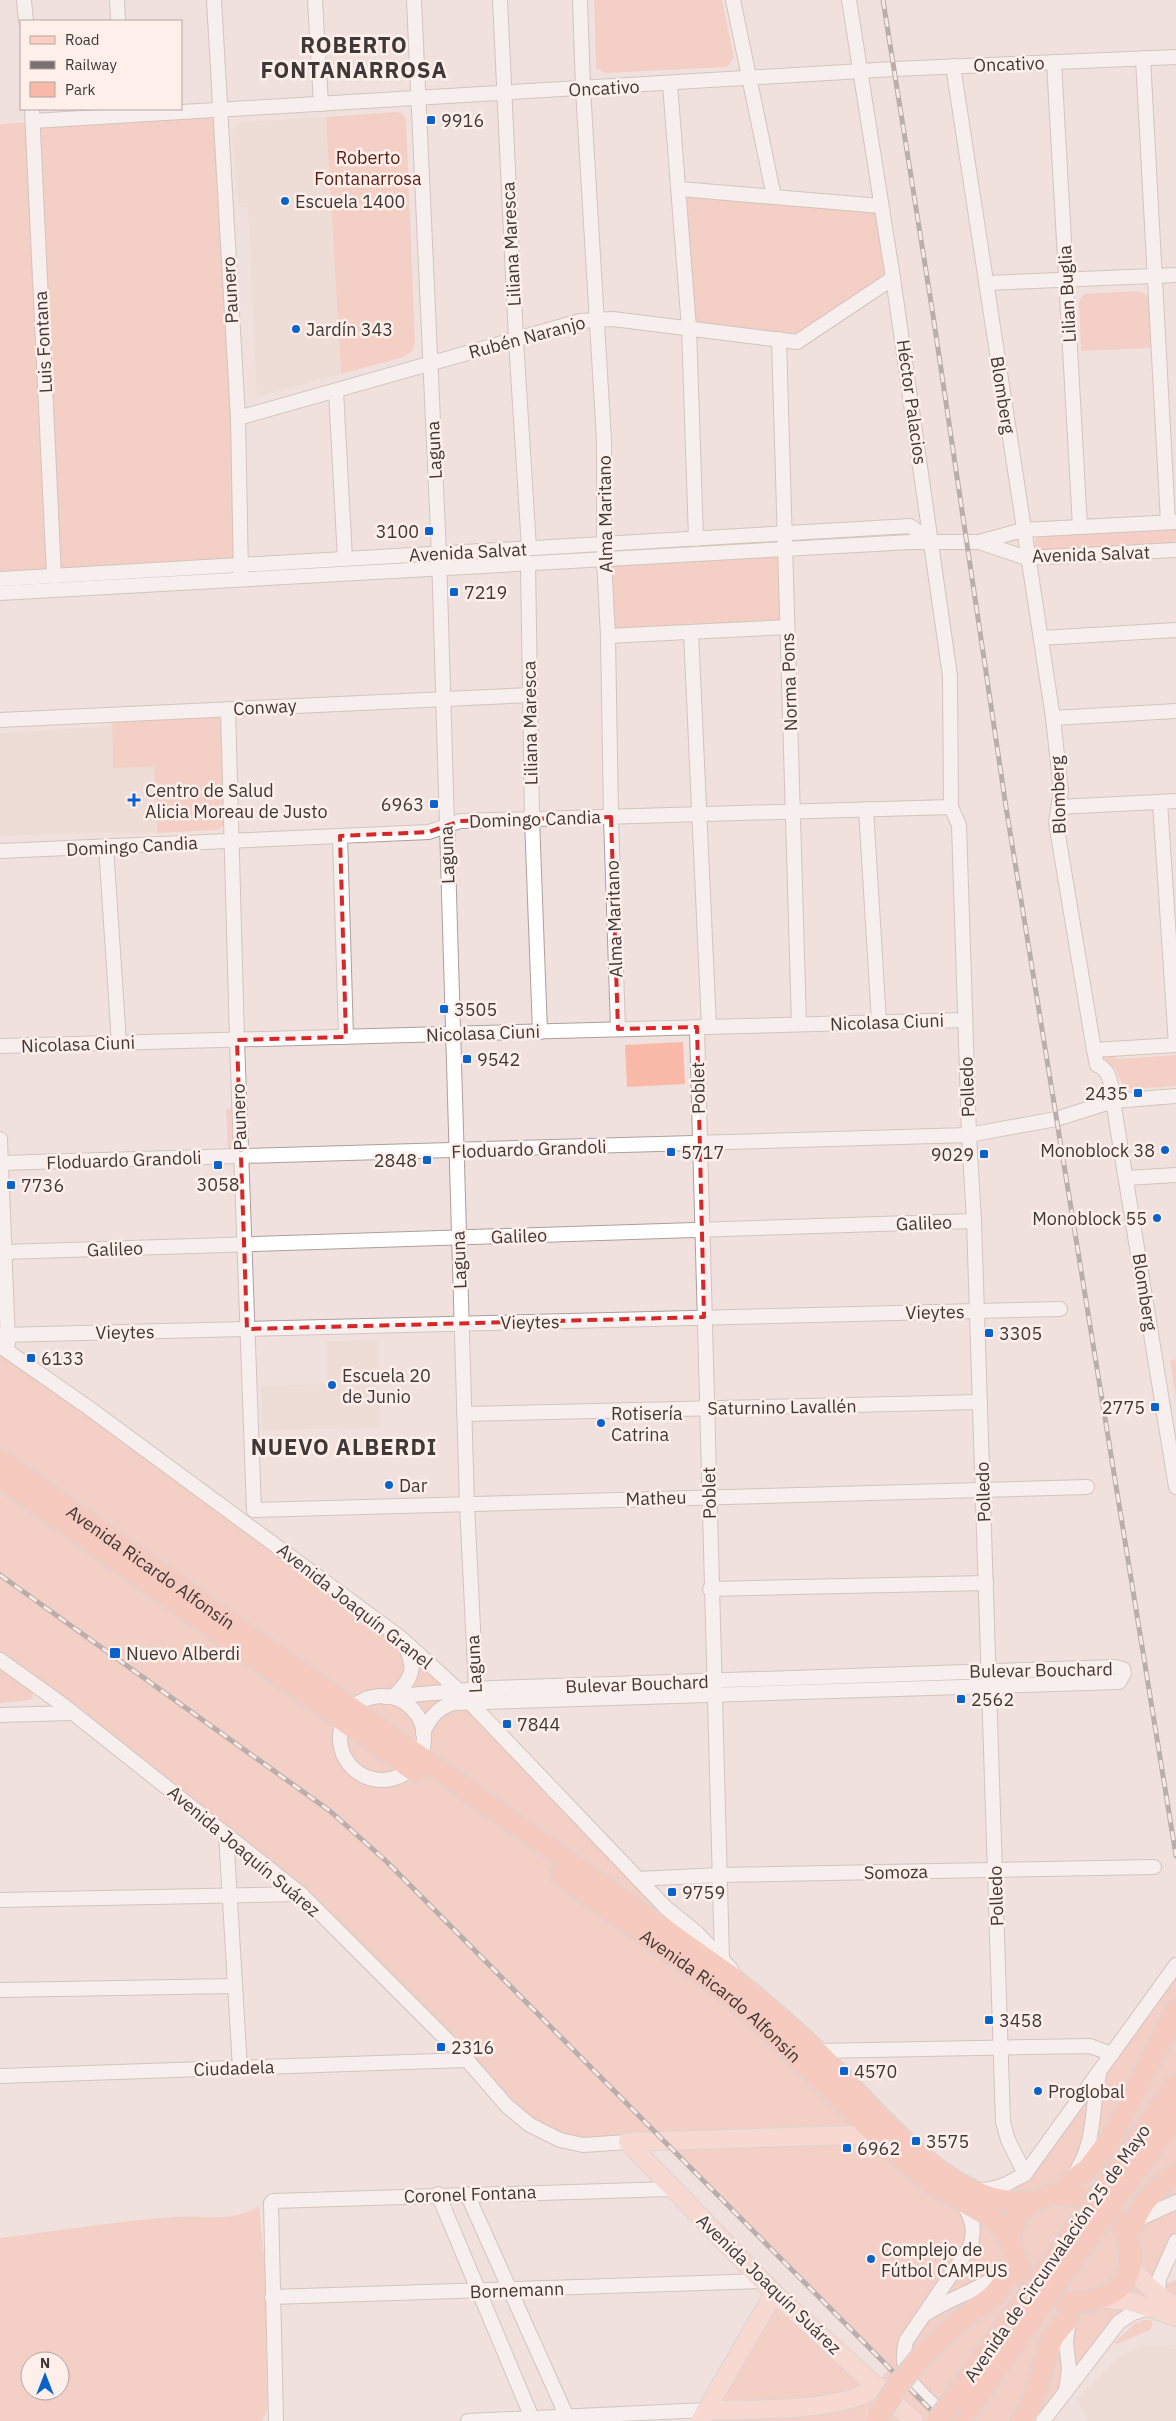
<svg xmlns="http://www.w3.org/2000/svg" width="1176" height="2421" font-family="'IBM Plex Sans',sans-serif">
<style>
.built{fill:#ecd5cf}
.green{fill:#f9b9a9;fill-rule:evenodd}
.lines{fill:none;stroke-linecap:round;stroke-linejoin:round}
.minor-casing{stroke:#ad9f9c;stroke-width:16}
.major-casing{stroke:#c5c3c3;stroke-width:20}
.highway-casing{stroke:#c5c3c3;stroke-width:24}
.minor{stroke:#fff;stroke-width:14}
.major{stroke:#fecec2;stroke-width:18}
.highway{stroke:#feae9a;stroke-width:21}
.rail-casing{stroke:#79706f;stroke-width:5}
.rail{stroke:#feefeb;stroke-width:3;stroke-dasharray:9;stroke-linecap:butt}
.highway-bridge-casing{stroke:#c5c3c3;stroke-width:24;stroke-linecap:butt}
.highway-bridge{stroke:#feae9a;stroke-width:21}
.marked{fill:none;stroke:#d62828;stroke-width:4;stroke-dasharray:10 6;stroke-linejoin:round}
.poi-dot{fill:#0a62cb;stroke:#feefeb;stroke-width:2}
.labels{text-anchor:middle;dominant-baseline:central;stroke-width:5;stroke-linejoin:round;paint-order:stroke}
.street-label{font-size:18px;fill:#3e3837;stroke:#feefeb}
.poi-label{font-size:18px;fill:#3e3837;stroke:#feefeb;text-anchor:start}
.park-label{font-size:18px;fill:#581d10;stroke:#feefeb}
.district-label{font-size:22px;font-weight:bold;letter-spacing:1px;fill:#3e3837;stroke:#feefeb}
</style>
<rect width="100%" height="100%" fill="#f0e1de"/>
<g class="built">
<path d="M326,117L341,374L257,397L248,207H239L232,131L240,122Z"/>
<path d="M112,726L113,768L154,767L157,833L114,834V832L0,836V733Z"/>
<path d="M378,1340L380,1428L262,1430L261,1386L327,1384L326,1341Z"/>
<path d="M1176,2345V2421H1087L1077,2398L1118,2357L1141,2346Z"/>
</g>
<g class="green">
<path d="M594,0H722L734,58L727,67L605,73L596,68Z"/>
<path d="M220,110L240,565L0,579V124Z"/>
<path d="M395,112L402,113L406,119L415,342L412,351L404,357L341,374L326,117Z"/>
<path d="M680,189L881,206L893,278L797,342L689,328Z"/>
<path d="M1139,291L1149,296L1151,348L1081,351L1079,301L1084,294Z"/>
<path d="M1176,526V545L1041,552L1035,547V540L1040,534Z"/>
<path d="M779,556L783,622L613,632L609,565Z"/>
<path d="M214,713L220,718L224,725L227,823L218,830L157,833L154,767L113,768L112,718Z"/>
<path d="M683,1042L685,1084L627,1087L625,1045Z"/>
<path d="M1115,1055L1116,1059L1176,1055V1086L1132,1089L1124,1087L1115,1069L1101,1059L1105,1056Z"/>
<path d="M226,1109H236L237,1152H228Z"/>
<path d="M0,1346L378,1619L962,2202L1025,2174L1176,1965V2241L1158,2296L1133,2313L1043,2421H700L774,2293L877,2385L889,2368L665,2141L583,2145L530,2125L301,1894L0,1660Z"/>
<path d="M1176,1359V1399L1170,1360Z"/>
<path d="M0,1669L32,1692L33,1696L31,1700L0,1703Z"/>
<path d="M1117,1672V1677L997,1682V1677Z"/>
<path d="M962,1678L963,1683L732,1691V1686Z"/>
<path d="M259,2206L266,2277L267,2411L262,2421H0V2238C58,2231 116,2221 174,2217C205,2214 229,2224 259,2206ZM30,2361H60V2391H30Z"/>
<path d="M1176,2280V2298L1171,2296L1164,2285Z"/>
<path d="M1143,2320H1151L1153,2324L1150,2330L1117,2344L1114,2343L1134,2324Z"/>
</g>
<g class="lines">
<g class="minor-casing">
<g id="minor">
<path d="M24,0L26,21"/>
<path d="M117,0L118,21"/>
<path d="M214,0L238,418L241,574"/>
<path d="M315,0L321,104"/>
<path d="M414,0L439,554L467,1504L477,1710"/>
<path d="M500,0L516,340L529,548"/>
<path d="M580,0L583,89L604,440V559L608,636L611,817L618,1029"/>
<path d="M733,0L774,197"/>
<path d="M849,0L893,278L950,676L951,807L959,825L969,1135L974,1221L1003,2122L1008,2140L1025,2174"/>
<path d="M1143,58L1168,522"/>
<path d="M1054,62L1080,527"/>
<path d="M953,66L1053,718L1061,791L1056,823L1094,1050L1097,1065C1112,1070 1111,1088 1113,1101L1176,1487"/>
<path d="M670,84L689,328L696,539"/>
<path d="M32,109L54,576"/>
<path d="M33,121L894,69L1176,57"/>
<path d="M680,189L881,206"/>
<path d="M986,283L1176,275"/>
<path d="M779,339L799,1024"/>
<path d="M336,391L345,559"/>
<path d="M238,418L580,321L613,319L797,342L893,278"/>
<path d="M979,542L1027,558L1176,550"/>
<path d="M528,563L532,819L540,1032"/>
<path d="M0,579L910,526L932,541"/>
<path d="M0,593L911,542H979L1023,530L1176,522"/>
<path d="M691,632L709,1027"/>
<path d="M608,636L787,627"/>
<path d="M1041,638L1176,630"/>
<path d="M228,709L237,1040L254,1510"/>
<path d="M1053,718L1176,711"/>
<path d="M0,720L530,695"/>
<path d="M1160,802L1176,1045"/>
<path d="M1059,807L1176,801"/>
<path d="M866,809L879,1022"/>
<path d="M340,836L346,1037"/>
<path d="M106,847L119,1043"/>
<path d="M0,851L429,832L460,821L951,807"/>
<path d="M697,1027L722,1959"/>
<path d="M0,1046L965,1020"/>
<path d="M1094,1050L1176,1045"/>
<path d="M0,1139L8,1344"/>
<path d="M0,1163L969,1135L1056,1119L1113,1101L1176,1096"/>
<path d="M1127,1178L1176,1175"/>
<path d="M4,1252L974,1221"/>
<path d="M0,1335L1060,1309"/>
<path d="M0,1346L89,1408L401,1638L458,1690L665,1907L697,1933L731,1969"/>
<path d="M464,1414L980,1402"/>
<path d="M254,1510L1087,1487"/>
<path d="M710,1589L986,1583"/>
<path d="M0,1660L63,1705L301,1894L467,2060L507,2106L530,2125L560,2140L583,2145L628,2142"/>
<path d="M395,1695C416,1675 415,1666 403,1641"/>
<circle cx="382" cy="1738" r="42"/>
<path d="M385,1697L493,1688L1115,1667L1123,1669L1124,1673L1119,1682L453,1703C437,1708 430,1718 423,1733"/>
<path d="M0,1715L73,1713"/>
<path d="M226,1834L240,2068"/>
<path d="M638,1879L719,1875L1154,1867"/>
<path d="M0,1900L301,1894"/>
<path d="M0,1990L235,1986"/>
<path d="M816,2051L1090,2046L1112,2054"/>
<path d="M0,2076L467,2060"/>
<path d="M1076,2172C1096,2140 1091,2110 1099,2075"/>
<path d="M979,2190C997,2190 1009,2183 1025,2174L1176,1965"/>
<path d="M438,2194L532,2418"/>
<path d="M467,2194L567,2417"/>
<path d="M1134,2224L1141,2218L1176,2202"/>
<path d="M1158,2296L1159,2279L1176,2241"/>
<path d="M272,2297L762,2281"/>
<path d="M927,2313C953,2297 983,2288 1007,2270"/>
<path d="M1066,2391L1069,2369L1066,2342L1069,2318"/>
<path d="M947,2418C922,2393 896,2380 906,2341L970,2247C976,2229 972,2219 963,2203"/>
<path d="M276,2421L271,2203L273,2201L671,2189"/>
<path d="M468,2421L706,2410"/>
<path d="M1043,2421L1119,2322L1133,2313L1149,2308"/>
</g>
</g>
<g class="major-casing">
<g id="major">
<path d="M628,2142L774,2293L914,2421"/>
<path d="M628,2142L885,2134"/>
<path d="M1131,2266C1144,2284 1157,2296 1176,2306"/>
<path d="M1098,2298L1129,2301L1176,2317"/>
<path d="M706,2410C748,2409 846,2413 877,2386"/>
<path d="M700,2421L774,2293"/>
</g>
</g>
<g class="highway-casing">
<g id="highway">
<path id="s1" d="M0,1460L727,1974C758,1999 788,2024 816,2051C863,2097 927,2180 992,2198C1004,2202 1017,2202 1029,2202"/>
<path d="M0,1478L416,1772"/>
<path id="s2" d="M561,1876L722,1989L754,2016L902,2159L931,2183L987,2215L1003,2228L1010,2244"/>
<path d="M1068,2184L1088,2169L1111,2139L1176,2010"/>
<path d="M1058,2194C1074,2194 1088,2197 1102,2206C1130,2225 1146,2275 1109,2294C1029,2334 963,2209 1058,2194Z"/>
<path d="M1098,2197L1176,2084"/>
<path d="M1110,2207L1176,2115"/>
<path d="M1133,2225C1142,2199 1154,2190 1176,2174"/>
<path d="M922,2356C936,2342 951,2329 966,2316C987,2300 1000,2296 1009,2269"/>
<path d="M952,2401L1031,2291"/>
<path d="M960,2421L1045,2299"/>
<path d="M1021,2421C1040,2396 1040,2365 1053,2337C1057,2331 1063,2325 1068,2319"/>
</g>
</g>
<use href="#minor" class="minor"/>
<use href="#major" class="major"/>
<use href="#highway" class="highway"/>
<g class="rail-casing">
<g id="rail">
<path d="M883,0L933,315L1006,807L1176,1856"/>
<path d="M0,1575L330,1811L386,1861L942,2421"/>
</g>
</g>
<use href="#rail" class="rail"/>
<g class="highway-bridge-casing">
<g id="highway-bridge">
<path d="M1031,2291L1098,2197"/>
<path d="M1045,2299L1110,2207"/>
<path d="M878,2417L897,2386L922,2356"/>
<path d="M937,2421L952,2401"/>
</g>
</g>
<use href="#highway-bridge" class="highway-bridge"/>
</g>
<path d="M0 0H1176V2421H0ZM611,817L618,1029L697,1027L704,1317L247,1329L237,1040L346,1037L340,836L429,832L460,821Z" fill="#f0e1de" fill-opacity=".55" fill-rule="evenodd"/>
<path class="marked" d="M611,817L618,1029L697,1027L704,1317L247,1329L237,1040L346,1037L340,836L429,832L460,821Z"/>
<g class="poi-dot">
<rect x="426" y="115" width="10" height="10" rx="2.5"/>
<circle cx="285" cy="201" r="5"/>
<circle cx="296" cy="329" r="5"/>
<rect x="424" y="526" width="10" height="10" rx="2.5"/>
<rect x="449" y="587" width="10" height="10" rx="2.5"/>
<path d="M131.5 792.5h5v5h5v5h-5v5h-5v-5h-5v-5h5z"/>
<rect x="429" y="799" width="10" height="10" rx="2.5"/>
<rect x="439" y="1004" width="10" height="10" rx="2.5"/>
<rect x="462" y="1054" width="10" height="10" rx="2.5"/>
<rect x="1133" y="1088" width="10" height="10" rx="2.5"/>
<circle cx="1165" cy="1150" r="5"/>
<rect x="666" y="1147" width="10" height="10" rx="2.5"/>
<rect x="979" y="1149" width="10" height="10" rx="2.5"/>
<rect x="422" y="1155" width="10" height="10" rx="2.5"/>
<rect x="213" y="1160" width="10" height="10" rx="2.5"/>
<rect x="6" y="1180" width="10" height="10" rx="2.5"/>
<circle cx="1157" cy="1218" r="5"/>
<rect x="984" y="1328" width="10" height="10" rx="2.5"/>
<rect x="26" y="1353" width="10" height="10" rx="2.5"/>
<circle cx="332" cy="1385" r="5"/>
<rect x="1150" y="1402" width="10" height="10" rx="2.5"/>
<circle cx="601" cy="1423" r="5"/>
<circle cx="389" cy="1485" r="5"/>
<rect x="109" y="1647" width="12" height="12" rx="2.5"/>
<rect x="956" y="1694" width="10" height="10" rx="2.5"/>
<rect x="502" y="1719" width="10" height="10" rx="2.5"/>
<rect x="667" y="1887" width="10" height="10" rx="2.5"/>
<rect x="984" y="2015" width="10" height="10" rx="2.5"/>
<rect x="436" y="2042" width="10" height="10" rx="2.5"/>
<rect x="839" y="2066" width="10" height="10" rx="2.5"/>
<circle cx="1038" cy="2091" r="5"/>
<rect x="911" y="2136" width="10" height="10" rx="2.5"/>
<rect x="842" y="2143" width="10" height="10" rx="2.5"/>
<circle cx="871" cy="2259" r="5"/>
</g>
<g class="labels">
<g class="street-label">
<text transform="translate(1009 64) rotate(-2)">Oncativo</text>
<text transform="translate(604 88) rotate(-3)">Oncativo</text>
<text transform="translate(511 244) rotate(-93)">Liliana Maresca</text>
<text transform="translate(230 290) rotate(-93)">Paunero</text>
<text transform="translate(1067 294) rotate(-93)">Lilian Buglia</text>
<text transform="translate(527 337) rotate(-15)">Rubén Naranjo</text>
<text transform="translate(43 342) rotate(-93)">Luis Fontana</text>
<text transform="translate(1003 395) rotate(81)">Blomberg</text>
<text transform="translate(912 402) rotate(82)">Héctor Palacios</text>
<text transform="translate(434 450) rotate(-93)">Laguna</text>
<text transform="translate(605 514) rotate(-91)">Alma Maritano</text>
<text transform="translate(468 552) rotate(-3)">Avenida Salvat</text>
<text transform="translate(1091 554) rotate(-2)">Avenida Salvat</text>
<text transform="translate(789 682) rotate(-92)">Norma Pons</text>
<text transform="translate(265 707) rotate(-3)">Conway</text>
<text transform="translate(530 723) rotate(-91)">Liliana Maresca</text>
<text transform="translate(1058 795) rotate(-92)">Blomberg</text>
<text transform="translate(535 819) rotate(-2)">Domingo Candia</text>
<text transform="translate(132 846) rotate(-3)">Domingo Candia</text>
<text transform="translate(447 855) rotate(-92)">Laguna</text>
<text transform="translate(614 919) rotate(-92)">Alma Maritano</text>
<text transform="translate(887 1022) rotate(-2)">Nicolasa Ciuni</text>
<text transform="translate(483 1033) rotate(-2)">Nicolasa Ciuni</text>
<text transform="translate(78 1044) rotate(-2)">Nicolasa Ciuni</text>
<text transform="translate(967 1087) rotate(-92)">Polledo</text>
<text transform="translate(698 1088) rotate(-91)">Poblet</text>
<text transform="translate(239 1117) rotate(-92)">Paunero</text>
<text transform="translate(529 1149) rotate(-2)">Floduardo Grandoli</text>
<text transform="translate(124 1160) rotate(-2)">Floduardo Grandoli</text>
<text transform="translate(924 1223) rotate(-2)">Galileo</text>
<text transform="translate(519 1236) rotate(-2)">Galileo</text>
<text transform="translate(115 1249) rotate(-2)">Galileo</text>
<text transform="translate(459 1260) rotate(-92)">Laguna</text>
<text transform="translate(1145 1292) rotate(81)">Blomberg</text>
<text transform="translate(935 1312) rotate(-1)">Vieytes</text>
<text transform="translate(530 1322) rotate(-1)">Vieytes</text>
<text transform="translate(125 1332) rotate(-1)">Vieytes</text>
<text transform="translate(782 1407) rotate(-1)">Saturnino Lavallén</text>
<text transform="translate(983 1492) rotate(-92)">Polledo</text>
<text transform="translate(709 1493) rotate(-91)">Poblet</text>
<text transform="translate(656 1498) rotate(-2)">Matheu</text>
<text stroke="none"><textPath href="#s1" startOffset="185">Avenida Ricardo Alfonsín</textPath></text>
<text transform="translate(355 1606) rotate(38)">Avenida Joaquín Granel</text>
<text transform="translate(474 1664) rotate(-93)">Laguna</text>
<text transform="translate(1041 1670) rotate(-1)">Bulevar Bouchard</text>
<text transform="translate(637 1684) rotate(-2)">Bulevar Bouchard</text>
<text transform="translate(244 1851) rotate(40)">Avenida Joaquín Suárez</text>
<text transform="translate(896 1872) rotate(-1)">Somoza</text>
<text transform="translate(996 1896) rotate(-92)">Polledo</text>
<text stroke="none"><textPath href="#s2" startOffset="200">Avenida Ricardo Alfonsín</textPath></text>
<text transform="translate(234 2068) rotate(-2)">Ciudadela</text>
<text transform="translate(470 2194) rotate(-2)">Coronel Fontana</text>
<text transform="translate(1057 2253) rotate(-55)">Avenida de Circunvalación 25 de Mayo</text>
<text transform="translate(769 2284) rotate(44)">Avenida Joaquín Suárez</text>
<text transform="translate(517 2290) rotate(-2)">Bornemann</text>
</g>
<g class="poi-label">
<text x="441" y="120">9916</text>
<text x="295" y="201">Escuela 1400</text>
<text x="306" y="329">Jardín 343</text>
<text x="419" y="531" text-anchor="end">3100</text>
<text x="464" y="592">7219</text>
<text x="145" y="790">Centro de Salud<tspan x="145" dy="21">Alicia Moreau de Justo</tspan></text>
<text x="424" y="804" text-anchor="end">6963</text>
<text x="454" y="1009">3505</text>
<text x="477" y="1059">9542</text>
<text x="1128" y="1093" text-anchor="end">2435</text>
<text x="1155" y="1150" text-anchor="end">Monoblock 38</text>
<text x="681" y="1152">5717</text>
<text x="974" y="1154" text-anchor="end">9029</text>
<text x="417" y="1160" text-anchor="end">2848</text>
<text x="218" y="1184" text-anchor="middle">3058</text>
<text x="21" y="1185">7736</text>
<text x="1147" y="1218" text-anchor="end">Monoblock 55</text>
<text x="999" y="1333">3305</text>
<text x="41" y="1358">6133</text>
<text x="342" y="1375">Escuela 20<tspan x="342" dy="21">de Junio</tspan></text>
<text x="1145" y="1407" text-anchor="end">2775</text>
<text x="611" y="1413">Rotisería<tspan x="611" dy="21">Catrina</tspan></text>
<text x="399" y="1485">Dar</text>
<text x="126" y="1653">Nuevo Alberdi</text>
<text x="971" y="1699">2562</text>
<text x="517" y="1724">7844</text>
<text x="682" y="1892">9759</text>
<text x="999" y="2020">3458</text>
<text x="451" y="2047">2316</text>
<text x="854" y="2071">4570</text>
<text x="1048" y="2091">Proglobal</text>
<text x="926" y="2141">3575</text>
<text x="857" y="2148">6962</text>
<text x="881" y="2249">Complejo de<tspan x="881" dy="21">Fútbol CAMPUS</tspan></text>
</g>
<g class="park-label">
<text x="368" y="157">Roberto<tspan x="368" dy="21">Fontanarrosa</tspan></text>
</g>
<g class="district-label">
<text x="354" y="44">ROBERTO<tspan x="354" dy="25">FONTANARROSA</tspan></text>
<text x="344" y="1446">NUEVO ALBERDI</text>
</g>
</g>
<rect x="20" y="20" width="162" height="90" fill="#feefeb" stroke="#b1a6a3"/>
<rect x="30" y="36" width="25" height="8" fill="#fecec2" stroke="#b1a6a3"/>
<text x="65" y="45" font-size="15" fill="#3e3837">Road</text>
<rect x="30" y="61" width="25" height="8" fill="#79706f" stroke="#b1a6a3"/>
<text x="65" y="70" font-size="15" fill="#3e3837">Railway</text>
<rect x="30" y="82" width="25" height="15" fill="#f9b9a9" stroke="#b1a6a3"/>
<text x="65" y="95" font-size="15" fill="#3e3837">Park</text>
<g transform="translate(45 2376)"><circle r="24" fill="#feefeb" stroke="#b1a6a3"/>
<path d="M0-4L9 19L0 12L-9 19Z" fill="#0a62cb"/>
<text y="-8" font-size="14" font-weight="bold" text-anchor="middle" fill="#3e3837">N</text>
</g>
</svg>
